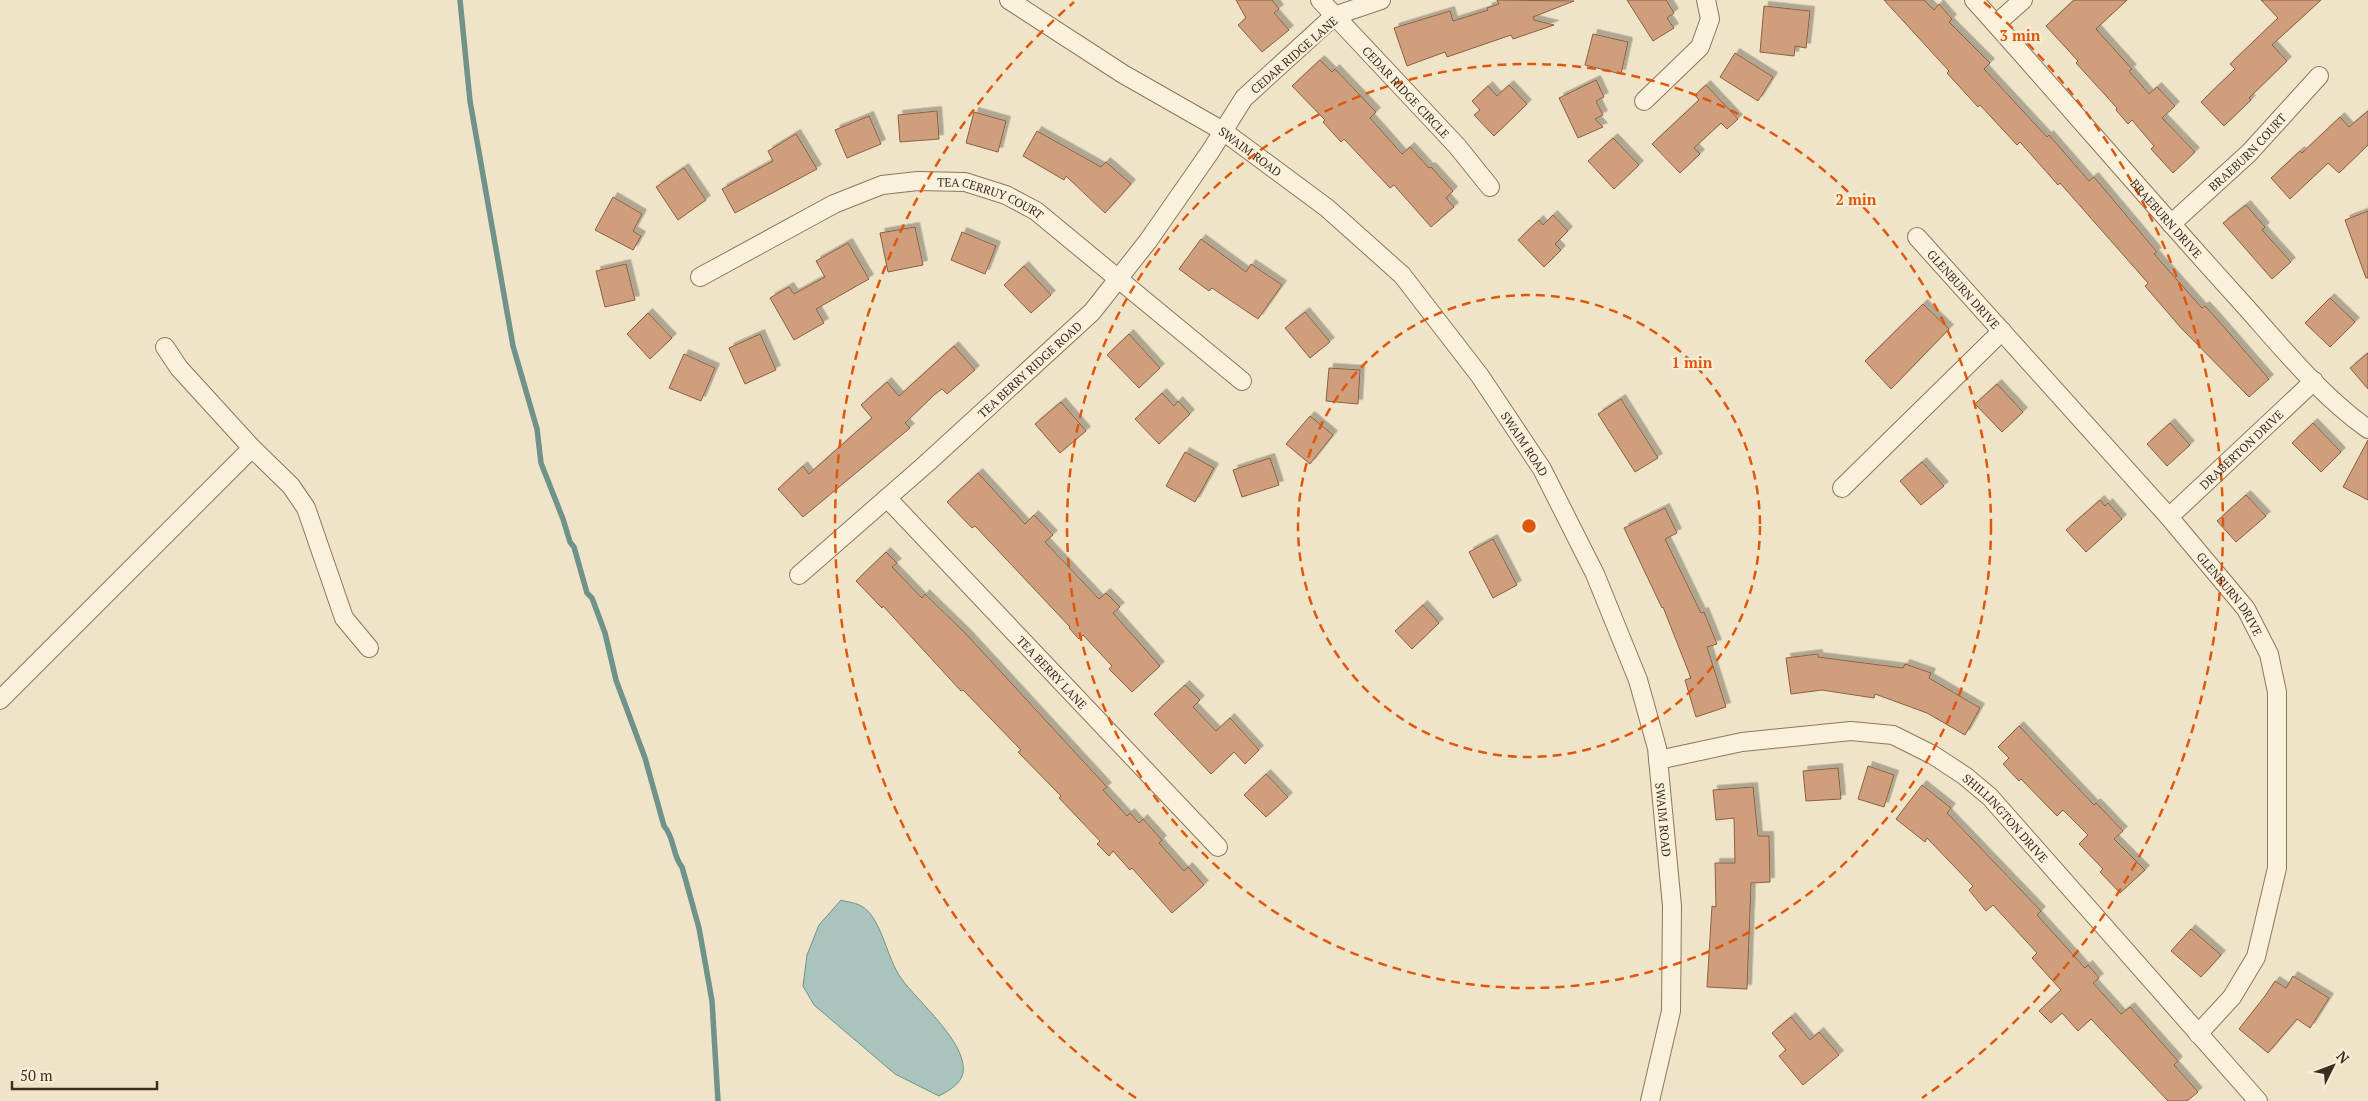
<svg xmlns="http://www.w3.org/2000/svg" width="2368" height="1101" font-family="'PT Serif',serif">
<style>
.water{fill:#a9c4bc;stroke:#6f938a}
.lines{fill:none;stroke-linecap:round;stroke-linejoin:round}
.stream{stroke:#6f938a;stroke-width:5.5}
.building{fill:#cf9f7d;stroke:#8d5f41;filter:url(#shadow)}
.minor-casing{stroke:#8d765c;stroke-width:20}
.minor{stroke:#faf1dc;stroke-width:18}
.ring{fill:none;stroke:#df570d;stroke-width:2.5;stroke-dasharray:9 6}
.labels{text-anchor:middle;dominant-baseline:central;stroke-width:4.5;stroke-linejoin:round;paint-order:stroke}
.street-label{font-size:12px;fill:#3d2e20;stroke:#f7eed8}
.centre{fill:#df570d;stroke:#f7eed8;stroke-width:2.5}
.ring-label{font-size:15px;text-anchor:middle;font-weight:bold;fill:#df570d;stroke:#f7eed8;stroke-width:4.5;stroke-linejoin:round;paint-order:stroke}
</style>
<defs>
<filter id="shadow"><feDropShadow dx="4.5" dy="-4.5" stdDeviation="0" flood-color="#0004"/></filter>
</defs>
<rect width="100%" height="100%" fill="#f0e4c8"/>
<path class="water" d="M841,900C847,902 858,903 863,907C882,920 887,959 901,978C917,1001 968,1043 963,1073C961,1084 948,1091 939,1096L895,1074L814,1005L803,986L807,955L819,925Z"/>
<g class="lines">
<path class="stream" d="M460,0L470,101L513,346L537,429L541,463L563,519L570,542L574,547L587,593L592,598L605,633L616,680L645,758L664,826C675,838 672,855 682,867L699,928L712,1001L718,1101"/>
</g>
<g class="building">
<path d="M1236,0H1272L1279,9L1274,13L1289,30L1262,52L1238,25L1246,18Z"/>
<path d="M1497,0L1574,1L1533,17L1534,20L1554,25L1513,39L1511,35L1447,57L1445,52L1407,66L1394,28L1450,11L1453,21L1488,10L1487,8L1499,4Z"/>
<path d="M1627,0H1666L1674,13L1667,18L1674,28L1653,41Z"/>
<path d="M1884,0H1924L1934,10L1939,4L1952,19L1949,22L1990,63L1984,69L2047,137L2049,135L2089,181L2094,177L2157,252L2154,254L2202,308L2205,306L2217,319L2269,379L2249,397L2181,328L2145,286L2148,283L2060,183L2058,185L2020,142L2017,145L1980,105L1978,107L1947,73L1949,71Z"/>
<path d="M2074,0H2127L2096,29L2132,69L2129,71L2149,94L2157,87L2175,106L2162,118L2195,152L2173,173L2151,149L2154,146L2132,120L2128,124L2116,110L2117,108L2076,63L2078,61L2046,26Z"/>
<path d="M2261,0H2321L2272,45L2287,61L2249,98L2251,100L2224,126L2201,102L2235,69L2230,64L2278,18Z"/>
<path d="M1764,6L1810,11L1806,48L1795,46L1794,56L1760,52Z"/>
<path d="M1593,34L1628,42L1621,74L1585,65Z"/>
<path d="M1735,53L1773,77L1758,101L1720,77Z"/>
<path d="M1320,60L1332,72L1335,69L1376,112L1370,118L1402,154L1410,147L1429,168L1431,167L1453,191L1446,198L1454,207L1431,227L1394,185L1390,188L1344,139L1341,142L1323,122L1325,120L1292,86Z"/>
<path d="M1596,80L1604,97L1596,101L1603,115L1595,119L1603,127L1578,138L1559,98Z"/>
<path d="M1509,85L1527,104L1494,136L1474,115L1480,110L1472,101L1488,86L1497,96Z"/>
<path d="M1706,85L1738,119L1727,129L1721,123L1694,148L1700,154L1680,173L1652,144L1699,100L1695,95Z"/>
<path d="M937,111L939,139L900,142L898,115Z"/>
<path d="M2368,111V145L2339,173L2328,163L2290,199L2271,178L2300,151L2302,153L2340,117L2349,127Z"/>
<path d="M974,112L1006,121L998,152L966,143Z"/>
<path d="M869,116L881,144L847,158L835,130Z"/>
<path d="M1037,131L1101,167L1106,162L1131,184L1105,213L1066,176L1064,180L1023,156Z"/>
<path d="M796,134L817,169L735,213L722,189L773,161L768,151Z"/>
<path d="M1613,138L1639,165L1614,189L1588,161Z"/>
<path d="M684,168L706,200L678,220L656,187Z"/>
<path d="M613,197L642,214L633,231L641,236L633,250L595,230Z"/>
<path d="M2246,205L2265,227L2262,230L2291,262L2272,279L2223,223Z"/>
<path d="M2368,211V278H2366L2345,220Z"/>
<path d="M1553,215L1568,231L1555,244L1561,250L1544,267L1518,240L1539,220L1543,225Z"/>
<path d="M915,227L923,265L888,272L880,233Z"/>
<path d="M962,232L996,246L985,274L951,260Z"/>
<path d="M1201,239L1246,272L1251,264L1282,285L1258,319L1212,288L1209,291L1179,269Z"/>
<path d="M848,243L869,279L816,309L824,323L794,340L770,298L789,287L794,294L825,277L816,261Z"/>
<path d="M626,264L635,300L605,307L596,271Z"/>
<path d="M1024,266L1051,295L1031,313L1004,285Z"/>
<path d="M2330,298L2355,322L2330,347L2305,323Z"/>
<path d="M1923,304L1949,329L1891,389L1865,361Z"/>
<path d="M1305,312L1330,342L1310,358L1285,328Z"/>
<path d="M648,313L672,338L650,359L627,334Z"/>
<path d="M760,334L776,370L745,384L729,348Z"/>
<path d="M1129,334L1160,368L1139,388L1107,355Z"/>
<path d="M954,346L975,370L947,394L942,389L934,395L905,423L910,428L803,517L778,489L803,466L809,474L872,418L861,405L887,382L899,396Z"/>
<path d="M2368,353V389L2350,368Z"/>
<path d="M684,354L715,368L701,401L669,388Z"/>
<path d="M1329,368L1360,370L1358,404L1326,401Z"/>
<path d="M1997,384L2023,412L2002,432L1975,404Z"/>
<path d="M1162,393L1174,406L1178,401L1190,414L1159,444L1135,419Z"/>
<path d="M1621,399L1658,458L1635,472L1598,414Z"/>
<path d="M1061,402L1086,431L1060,453L1035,424Z"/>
<path d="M1310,416L1333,435L1310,464L1286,444Z"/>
<path d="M2170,423L2190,445L2167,466L2147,444Z"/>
<path d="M2313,423L2341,452L2321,472L2292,443Z"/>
<path d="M2368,440V500L2343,487Z"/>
<path d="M1185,452L1214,468L1195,502L1166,486Z"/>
<path d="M1270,458L1279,485L1242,497L1233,470Z"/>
<path d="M1922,462L1944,486L1921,505L1900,481Z"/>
<path d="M978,473L1025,524L1034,515L1053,535L1045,542L1099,599L1106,593L1120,607L1113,613L1160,666L1132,692L1109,669L1112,666L1083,635L1079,639L1069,628L1070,627L975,526L972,528L947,502Z"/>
<path d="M2246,495L2266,516L2236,542L2217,521Z"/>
<path d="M2100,500L2105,506L2108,503L2122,519L2086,552L2066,530Z"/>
<path d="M1665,508L1677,533L1665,539L1701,613L1704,612L1717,644L1707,647L1726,707L1696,717L1685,680L1691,678L1663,607L1662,608L1624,528Z"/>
<path d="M1493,539L1517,585L1493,598L1469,552Z"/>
<path d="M886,552L897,563L892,567L922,598L925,594L967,635L1107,787L1103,790L1127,816L1130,813L1139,823L1143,819L1162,840L1159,843L1184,871L1188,867L1204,885L1172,913L1132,868L1130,870L1113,851L1109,856L1097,844L1100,841L1059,798L1061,796L1018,752L1021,750L963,690L961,691L883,606L882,608L856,581Z"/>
<path d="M1423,605L1439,623L1412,649L1395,631Z"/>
<path d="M1818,654V657L1903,668L1905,664L1931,673L1929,678L1980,708L1965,735L1927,713L1875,694L1874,698L1822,690L1791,694L1786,658Z"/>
<path d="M1185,685L1200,700L1193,707L1216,731L1230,718L1259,750L1245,764L1234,752L1211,774L1154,714Z"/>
<path d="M2019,726L2094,805L2096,803L2123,831L2114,839L2145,870L2120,893L2100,872L2103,869L2079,844L2088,835L2063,810L2057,816L2021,779L2019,781L2003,764L2009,758L1998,747Z"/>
<path d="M1868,766L1894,775L1884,807L1858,799Z"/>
<path d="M1838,768L1841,799L1806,801L1803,771Z"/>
<path d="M1266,774L1288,797L1266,817L1244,795Z"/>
<path d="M1922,785L1951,808L1947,813L2041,911L2037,915L2085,968L2088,965L2099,978L2093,983L2121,1014L2130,1007L2178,1061L2174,1065L2198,1092L2187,1101H2168L2091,1019L2078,1031L2062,1013L2051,1023L2039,1011L2061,990L2032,958L2037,953L1993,905L1986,911L1969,890L1973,886L1927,838L1925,842L1896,819Z"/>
<path d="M1753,787L1758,836H1769L1770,882L1751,883L1747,989L1707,987L1712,906L1716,907L1715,863H1735L1734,818L1716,820L1713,790Z"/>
<path d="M2191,929L2221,955L2201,977L2171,951Z"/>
<path d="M2293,976L2329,998L2310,1028L2297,1019L2268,1053L2239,1029L2265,996L2275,981L2286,988Z"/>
<path d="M1791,1017L1810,1040L1819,1032L1839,1055L1803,1085L1779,1056L1786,1050L1772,1033Z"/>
</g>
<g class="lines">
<g class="minor-casing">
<g id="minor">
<path id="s1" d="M1009,0L1123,74L1223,131L1327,208L1402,275L1480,376L1542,469L1595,574L1638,680L1657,748L1672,906L1671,1011L1650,1101"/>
<path id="s2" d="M1320,0L1457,146L1490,187"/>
<path id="s3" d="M1974,0C2062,98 2147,198 2235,295C2277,341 2317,393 2368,429"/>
<path d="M1996,24L2023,0"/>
<path d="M1644,101L1700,47L1710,19L1706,0"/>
<path id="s4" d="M2171,224L2249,153L2319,76"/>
<path id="s5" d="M1917,237L2169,517L2246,609L2269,654L2277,692V868L2256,957L2232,997L2198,1034"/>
<path id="s6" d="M700,277L834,204L882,185L918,181L965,182L1006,195L1036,211L1242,381"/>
<path d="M165,347L179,368L252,448L291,486L306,508L344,618L369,648"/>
<path d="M1842,488L2002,331"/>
<path id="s7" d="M887,498L1218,847"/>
<path id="s8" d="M2169,517L2314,381"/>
<path id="s9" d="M799,575L926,464L1092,312L1148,241L1210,152L1244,98L1334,16L1381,0"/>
<path d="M0,700L252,448"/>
<path id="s10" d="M1658,760L1742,742L1851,731L1893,735L1933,755L1965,776L1990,797L2258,1101"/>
</g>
</g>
<use href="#minor" class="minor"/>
</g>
<g class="ring">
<circle cx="1529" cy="526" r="231"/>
<circle cx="1529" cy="526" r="462"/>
<path d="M1136 1098A694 694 0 0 1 1074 2M1984 2A694 694 0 0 1 1922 1098"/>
</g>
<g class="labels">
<g class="street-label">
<text transform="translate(1294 55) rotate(-41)">CEDAR RIDGE LANE</text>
<text stroke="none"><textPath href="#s2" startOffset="126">CEDAR RIDGE CIRCLE</textPath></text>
<text stroke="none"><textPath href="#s1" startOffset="285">SWAIM ROAD</textPath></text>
<text stroke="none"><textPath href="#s4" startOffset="105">BRAEBURN COURT</textPath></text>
<text stroke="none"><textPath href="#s6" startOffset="316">TEA CERRUY COURT</textPath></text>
<text stroke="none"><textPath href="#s3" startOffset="291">BRAEBURN DRIVE</textPath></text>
<text stroke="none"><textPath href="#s5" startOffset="70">GLENBURN DRIVE</textPath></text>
<text stroke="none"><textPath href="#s9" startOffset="309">TEA BERRY RIDGE ROAD</textPath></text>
<text stroke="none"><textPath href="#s1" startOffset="690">SWAIM ROAD</textPath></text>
<text stroke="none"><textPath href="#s8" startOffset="99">DRABERTON DRIVE</textPath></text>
<text stroke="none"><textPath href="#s5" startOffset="475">GLENBURN DRIVE</textPath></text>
<text stroke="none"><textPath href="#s7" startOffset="240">TEA BERRY LANE</textPath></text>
<text stroke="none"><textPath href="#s1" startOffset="1095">SWAIM ROAD</textPath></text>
<text stroke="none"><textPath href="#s10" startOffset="379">SHILLINGTON DRIVE</textPath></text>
</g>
</g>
<circle cx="1529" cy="526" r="8" class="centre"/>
<g class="ring-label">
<text x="2020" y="41">3 min</text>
<text x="1856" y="205">2 min</text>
<text x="1692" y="368">1 min</text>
</g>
<g transform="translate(2333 1066) rotate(48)" stroke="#f7eed8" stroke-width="4" paint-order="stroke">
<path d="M0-4L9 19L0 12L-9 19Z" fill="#3d2e20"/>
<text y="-8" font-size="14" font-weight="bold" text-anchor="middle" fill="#3d2e20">N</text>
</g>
<path d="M12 1081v8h145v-8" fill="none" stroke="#3d2e20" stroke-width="2.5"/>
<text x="20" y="1081" font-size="15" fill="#3d2e20" stroke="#f7eed8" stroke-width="4" paint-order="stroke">50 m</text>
</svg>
